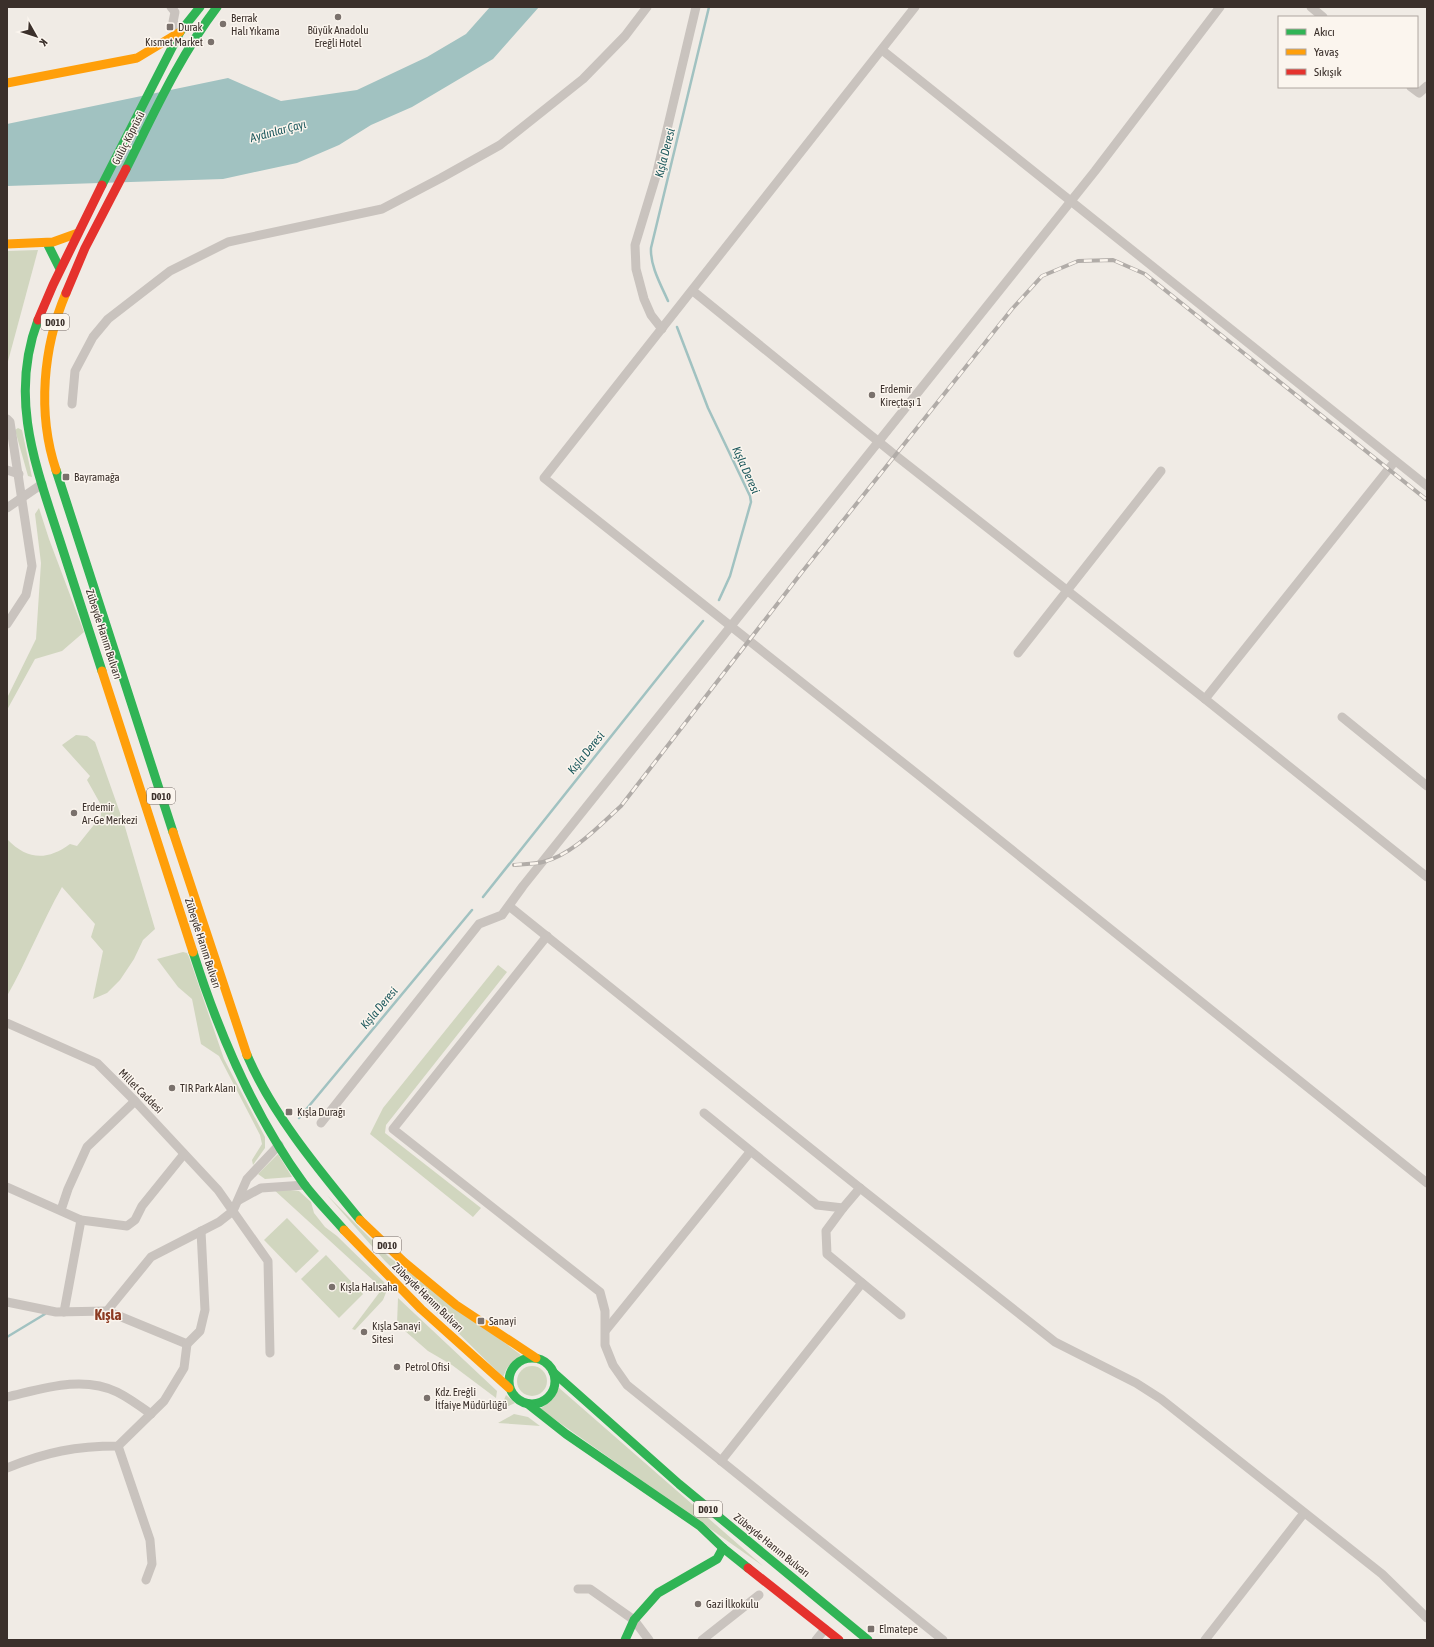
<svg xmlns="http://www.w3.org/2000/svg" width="1434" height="1647" font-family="'Asap Condensed',sans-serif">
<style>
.green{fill:#d1d6bf}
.water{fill:#a1c2c1}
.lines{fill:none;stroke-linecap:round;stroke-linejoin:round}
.stream{stroke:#a1c2c1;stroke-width:2.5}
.street{stroke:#c9c3be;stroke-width:9}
.fast{stroke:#30b455;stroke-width:9}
.slow{stroke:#ff9f0a;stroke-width:9}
.jam{stroke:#e5322d;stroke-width:9}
.rail-casing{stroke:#b1aca8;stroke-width:4}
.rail{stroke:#fbf5ee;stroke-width:2.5;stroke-dasharray:8;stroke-linecap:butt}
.poi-dot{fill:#7a716c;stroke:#fbf5ee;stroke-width:1.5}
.labels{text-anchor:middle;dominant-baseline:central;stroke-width:3;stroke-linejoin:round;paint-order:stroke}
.shield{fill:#fbf5ee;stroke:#756b66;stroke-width:1}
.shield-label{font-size:10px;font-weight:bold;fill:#3b302b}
.poi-label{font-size:11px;fill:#3b302b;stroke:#fbf5ee;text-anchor:start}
.street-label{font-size:11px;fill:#3b302b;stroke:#fbf5ee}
.water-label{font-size:12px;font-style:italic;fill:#1f5a5e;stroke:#fbf5ee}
.district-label{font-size:15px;font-weight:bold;fill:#8c3b22;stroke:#fbf5ee}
</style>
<rect width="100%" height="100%" fill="#f0ebe5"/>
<g class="green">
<path d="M38,250L7,365V251Z"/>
<path d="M18,428L22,430L32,477L28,476L15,430Z"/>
<path d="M39,508L49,539L84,632L62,651L35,659L7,710V698L36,639L41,563L35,514Z"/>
<path d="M76,735L87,736L95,742L125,827L155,929L143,940L134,959L120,980L107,993L93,999L103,951L91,937L95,924L62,887C42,922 27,961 7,996V839C27,860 47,861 70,844L77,846L101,816V805L87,780L90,776L62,745Z"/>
<path d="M183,952L187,953L189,957L224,1059L265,1137V1148L253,1165L252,1160L262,1144L260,1135L219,1056L201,1044L192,999L178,987L157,959Z"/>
<path d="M498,965L507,972L386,1125L385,1133L481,1208L473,1217L370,1134L383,1108Z"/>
<path d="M278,1154L292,1177L265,1179L258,1174Z"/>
<path d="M272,1188L299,1191L311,1202L314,1213L325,1227L337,1236L384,1282L387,1290L383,1300L355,1330L352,1329L379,1293L375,1282Z"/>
<path d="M327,1195L389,1257L521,1355L507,1368L503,1377L385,1261Z"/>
<path d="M287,1218L319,1251L296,1273L264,1240Z"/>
<path d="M326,1255L363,1294L339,1318L301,1279Z"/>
<path d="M398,1298L497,1391L496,1398L452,1365L428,1351L397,1324Z"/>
<circle cx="532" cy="1381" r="15"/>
<path d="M558,1387L763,1566L540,1409L552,1400Z"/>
<path d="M506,1395L515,1403L500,1410Z"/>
<path d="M514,1414L528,1417L540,1426L498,1423Z"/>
</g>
<path class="water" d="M490,7H539L493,59L412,107L371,125L339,145L297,163L223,179L7,186V124L228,78L281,101L357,90L427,57L466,34Z"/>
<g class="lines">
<g class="stream">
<path d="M668,301C661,285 650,266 651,248L709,7"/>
<path d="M677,327L708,408L750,496L751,502L730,576L719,600"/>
<path d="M483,897L703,621"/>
<path d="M299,1118L472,910"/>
<path d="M7,1337L45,1314"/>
</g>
<g class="street">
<path d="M171,7L175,12L173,22L180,32"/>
<path d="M915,7L544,478L921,777L1427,1183"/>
<path d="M1311,7L1323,17"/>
<path d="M882,50L1427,486"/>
<path d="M1411,87L1419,93L1427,86"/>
<path d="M693,291L895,455L1205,699L1395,461"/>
<path d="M662,329L651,315L644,299L636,269L635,245L656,176L696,7"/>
<path d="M72,404L75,371L93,337L108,319L170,271L228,242L382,209L441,178L500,145L583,79L625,36L647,7"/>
<path d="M7,419L10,422L32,566L26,595L7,624"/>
<path d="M7,470L19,474"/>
<path d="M7,508L42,484"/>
<path d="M1018,653L1161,471"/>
<path d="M1205,699L1427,877"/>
<path d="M1342,717L1427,786"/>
<path d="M509,906L860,1188L1055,1342L1136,1383L1161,1399L1382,1574L1427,1618"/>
<path d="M547,936L393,1129L600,1292L605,1311V1345L613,1365L627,1385L943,1640"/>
<path d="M7,1023L97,1063L135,1101L218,1190L268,1261L270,1353"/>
<path d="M704,1113L817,1205L843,1208L860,1188"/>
<path d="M321,1123L479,924L502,915L523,886L1095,171L1220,7"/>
<path d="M7,1187L81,1220L127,1226L135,1220L142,1206L184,1154"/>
<path d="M239,1200L261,1188L305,1185"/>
<path d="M843,1208L826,1231L827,1254L901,1315"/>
<path d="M61,1210L68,1189L87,1147L135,1101"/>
<path d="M7,1302L56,1312L107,1311L187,1344L184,1368L164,1401L118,1446C76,1446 46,1452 7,1468"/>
<path d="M107,1311L151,1257L219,1222L233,1211L247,1179L279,1145"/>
<path d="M64,1312L81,1220"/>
<path d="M606,1330L750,1152"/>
<path d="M187,1344L200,1331L205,1310L201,1231"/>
<path d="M7,1397C42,1389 82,1375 117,1392C129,1398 140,1406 151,1414"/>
<path d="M118,1446L150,1540L152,1564L146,1580"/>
<path d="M721,1461L862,1283"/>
<path d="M578,1589H590L634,1620L649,1640"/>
<path d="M702,1640L759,1595"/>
<path d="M816,1640L825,1629"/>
<path d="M1205,1640L1304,1513"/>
</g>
<g class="fast">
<path d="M126,169C154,113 179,57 217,7"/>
<path d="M102,185L180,32L200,7"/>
<path d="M47,243L59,267"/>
<path d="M38,320C9,397 35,464 59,538C73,582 88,627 102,671"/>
<path d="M56,470L173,832"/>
<path d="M193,952C219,1034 253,1114 304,1184C316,1200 331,1215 344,1230"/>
<path d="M247,1055C272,1114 319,1170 360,1220"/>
<circle cx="532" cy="1381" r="23"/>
<path d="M553,1372L679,1484L868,1640"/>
<path d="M528,1404L566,1434L700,1526L723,1548L748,1568"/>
<path d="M625,1640L634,1620L658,1593L717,1559L723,1548"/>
</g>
<g class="slow">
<path d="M7,83L137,58L180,32"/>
<path d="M7,244L53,242L78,233"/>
<path d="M56,470C37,413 43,347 66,293"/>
<path d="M102,671L193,952"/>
<path d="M173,832L247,1055"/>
<path d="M360,1220L404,1262L456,1305L536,1358"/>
<path d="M344,1230L421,1309L509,1388"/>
</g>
<g class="jam">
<path d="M66,293L85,248L126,169"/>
<path d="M38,320L53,285L102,185"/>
<path d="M748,1568L839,1640"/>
</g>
<g class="rail-casing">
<path id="rail" d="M514,865C523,864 534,864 543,862C572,855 599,826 621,806L802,572L1012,309L1042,276L1078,261L1113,260L1145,274L1427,500"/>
</g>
<use href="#rail" class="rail"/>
</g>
<g class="poi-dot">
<circle cx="338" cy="17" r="4"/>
<circle cx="223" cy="24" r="4"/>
<rect x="166" y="23" width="8" height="8" rx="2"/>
<circle cx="211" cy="42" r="4"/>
<circle cx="872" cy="395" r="4"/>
<rect x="62" y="473" width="8" height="8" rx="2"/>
<circle cx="74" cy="813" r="4"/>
<circle cx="172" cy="1088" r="4"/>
<rect x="285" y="1108" width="8" height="8" rx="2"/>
<circle cx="332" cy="1287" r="4"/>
<rect x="477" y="1317" width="8" height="8" rx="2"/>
<circle cx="364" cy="1332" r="4"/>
<circle cx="397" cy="1367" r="4"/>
<circle cx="427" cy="1398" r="4"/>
<circle cx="698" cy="1604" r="4"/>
<rect x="867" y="1625" width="8" height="8" rx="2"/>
</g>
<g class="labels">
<g class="shield">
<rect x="41" y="314" width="28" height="16" rx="3"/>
<rect x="147" y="788" width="28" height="16" rx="3"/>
<rect x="373" y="1237" width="28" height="16" rx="3"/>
<rect x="694" y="1501" width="28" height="16" rx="3"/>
</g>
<g class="shield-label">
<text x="55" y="322">D010</text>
<text x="161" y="796">D010</text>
<text x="387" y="1245">D010</text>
<text x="708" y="1509">D010</text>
</g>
<g class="poi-label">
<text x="231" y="18">Berrak<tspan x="231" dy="13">Halı Yıkama</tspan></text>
<text x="178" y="27">Durak</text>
<text x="338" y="30" text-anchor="middle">Büyük Anadolu<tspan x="338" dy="13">Ereğli Hotel</tspan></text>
<text x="203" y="42" text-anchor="end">Kısmet Market</text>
<text x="880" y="389">Erdemir<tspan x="880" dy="13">Kireçtaşı 1</tspan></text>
<text x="74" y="477">Bayramağa</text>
<text x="82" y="807">Erdemir<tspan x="82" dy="13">Ar-Ge Merkezi</tspan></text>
<text x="180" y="1088">TIR Park Alanı</text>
<text x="297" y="1112">Kışla Durağı</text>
<text x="340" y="1287">Kışla Halısaha</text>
<text x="489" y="1321">Sanayi</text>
<text x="372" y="1326">Kışla Sanayi<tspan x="372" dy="13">Sitesi</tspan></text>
<text x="405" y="1367">Petrol Ofisi</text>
<text x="435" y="1392">Kdz. Ereğli<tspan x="435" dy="13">İtfaiye Müdürlüğü</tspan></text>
<text x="706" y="1604">Gazi İlkokulu</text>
<text x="879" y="1629">Elmatepe</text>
</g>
<g class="street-label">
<text transform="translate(128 138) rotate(-63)">Gülüç Köprüsü</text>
<text transform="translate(104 634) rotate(72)">Zübeyde Hanım Bulvarı</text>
<text transform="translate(203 943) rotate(72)">Zübeyde Hanım Bulvarı</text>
<text transform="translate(141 1091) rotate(45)">Millet Caddesi</text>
<text transform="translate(428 1297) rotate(44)">Zübeyde Hanım Bulvarı</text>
<text transform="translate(772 1545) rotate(39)">Zübeyde Hanım Bulvarı</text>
</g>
<g class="water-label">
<text transform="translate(278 131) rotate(-15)">Aydınlar Çayı</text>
<text transform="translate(665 153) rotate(-76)">Kışla Deresi</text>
<text transform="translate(746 470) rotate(66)">Kışla Deresi</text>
<text transform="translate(586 753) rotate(-51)">Kışla Deresi</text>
<text transform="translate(379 1008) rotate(-50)">Kışla Deresi</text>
</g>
<g class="district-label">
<text x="108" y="1314">Kışla</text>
</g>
</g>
<rect width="1434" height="1647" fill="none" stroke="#3b302b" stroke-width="16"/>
<rect x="1278" y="16" width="140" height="72" fill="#fbf5ee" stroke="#aea6a0"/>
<rect x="1286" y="29" width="20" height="6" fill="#30b455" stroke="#aea6a0"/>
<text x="1314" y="36" font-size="12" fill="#3b302b">Akıcı</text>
<rect x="1286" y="49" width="20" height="6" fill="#ff9f0a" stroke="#aea6a0"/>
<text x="1314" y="56" font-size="12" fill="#3b302b">Yavaş</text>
<rect x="1286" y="69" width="20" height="6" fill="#e5322d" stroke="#aea6a0"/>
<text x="1314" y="76" font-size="12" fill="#3b302b">Sıkışık</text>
<g transform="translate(36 36) rotate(129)" stroke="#fbf5ee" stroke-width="3" paint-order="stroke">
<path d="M0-3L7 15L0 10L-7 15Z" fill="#3b302b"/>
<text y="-6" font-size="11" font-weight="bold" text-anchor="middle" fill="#3b302b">K</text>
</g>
</svg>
